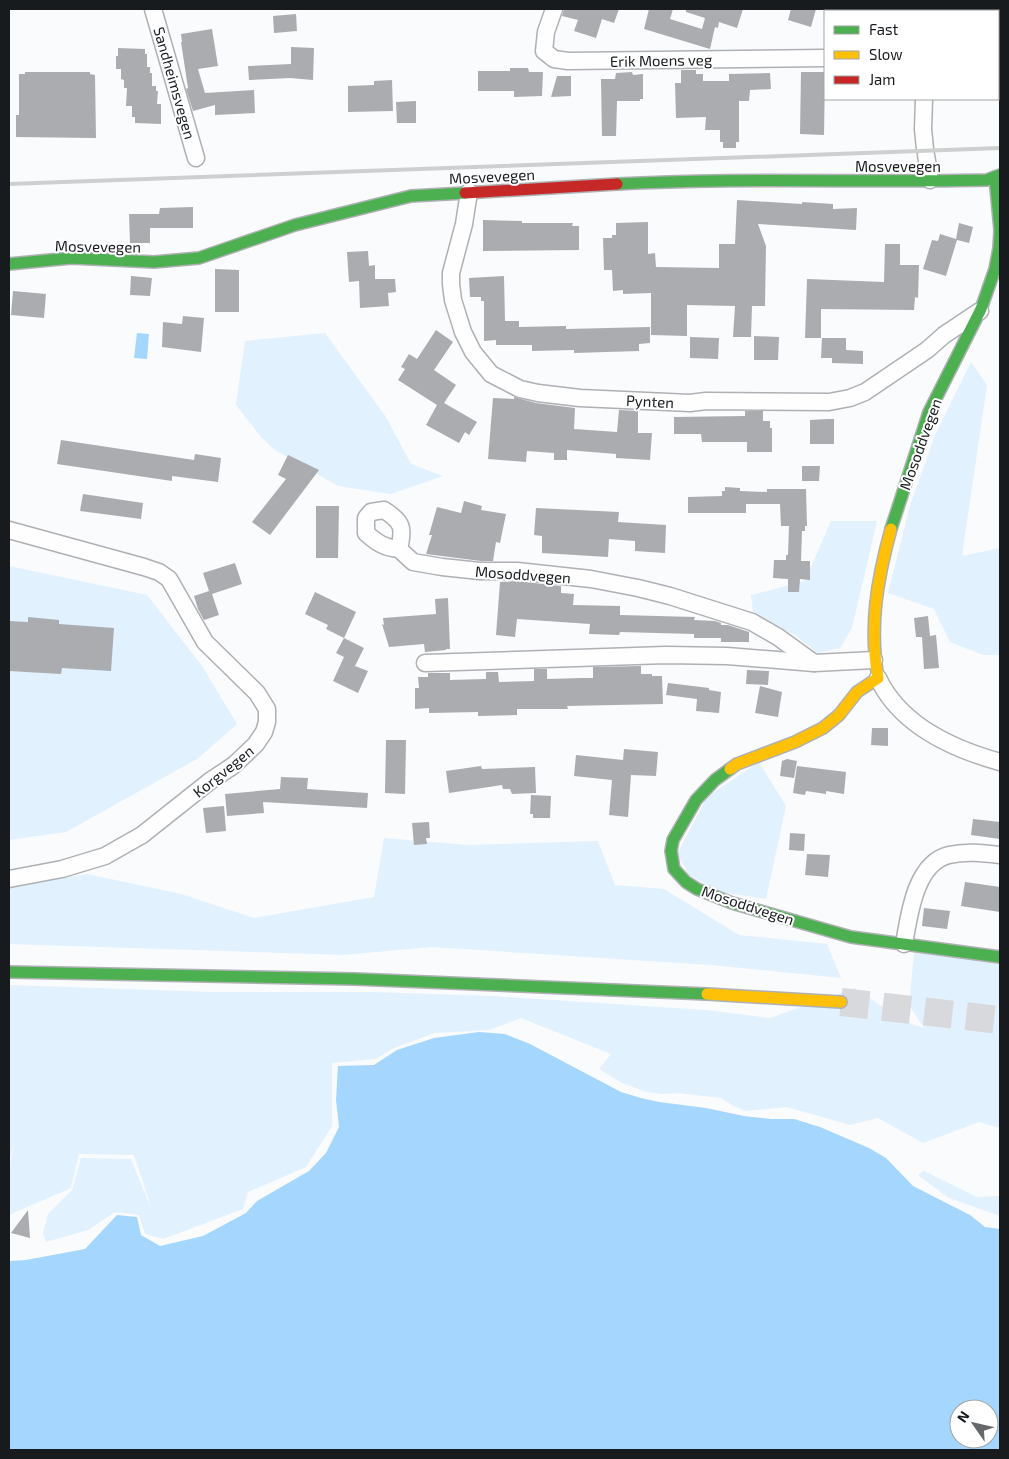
<svg xmlns="http://www.w3.org/2000/svg" width="1009" height="1459" font-family="'Exo 2',sans-serif">
<style>
.green{fill:#e2f1fe}
.water{fill:#a4d6fe;fill-rule:evenodd}
.building{fill:#aaacaf}
.lines{fill:none;stroke-linecap:round;stroke-linejoin:round}
.highway-tunnel{stroke:#d7d9dc;stroke-width:28;stroke-dasharray:28 14;stroke-linecap:butt}
.street-casing{stroke:#aeb0b3;stroke-width:19}
.fast-casing{stroke:#aeb0b3;stroke-width:14}
.slow-casing{stroke:#aeb0b3;stroke-width:14}
.jam-casing{stroke:#aeb0b3;stroke-width:14}
.street{stroke:#fefeff;stroke-width:16}
.fast{stroke:#4caf50;stroke-width:11}
.slow{stroke:#ffc107;stroke-width:11}
.jam{stroke:#c62828;stroke-width:11}
.rail{stroke:#ced0d0;stroke-width:4}
.labels{text-anchor:middle;dominant-baseline:central;stroke-width:4;stroke-linejoin:round;paint-order:stroke}
.street-label{font-size:15px;fill:#171b1e;stroke:#fff}
</style>
<rect width="100%" height="100%" fill="#f9fbfd"/>
<g class="green">
<path d="M325,333L386,417L411,464L443,476L391,494L338,486L275,450L261,437L236,405L245,341Z"/>
<path d="M971,362L987,385L962,556L1000,548V655H983L950,642L934,609L888,593L910,506L935,435Z"/>
<path d="M831,521H877L852,628L840,648L818,653L796,636L753,612L751,595L805,581Z"/>
<path d="M9,566L147,595L202,666L237,724L197,759L66,832L9,840Z"/>
<path d="M759,762L786,806L766,899L720,892L689,875L677,854L707,797Z"/>
<path d="M384,838L468,845L598,841L615,885L664,889L739,935L827,944L841,978L711,965L431,947L344,955L9,944V888L87,874L181,894L254,918L374,897Z"/>
<path d="M914,953L1000,962V1128L979,1122L923,1143L878,1118L850,1125L787,1107L745,1111L732,1105L721,1098L677,1093L662,1094L647,1092L622,1083L599,1069L611,1054L521,1018L489,1030L435,1033L394,1048L376,1059L332,1063V1126L306,1167L248,1192L243,1209L163,1239L145,1234L139,1215L115,1212L88,1230L46,1242L43,1233L48,1214L72,1190L81,1158L131,1159L153,1213L134,1155L79,1154L71,1188L9,1215V1167L15,1142L9,1161V985L211,992H374L492,996L706,1010L770,1018L855,988L903,1021L924,1028L909,1005Z"/>
<path d="M924,1171L977,1197L1000,1196V1216L949,1198L918,1175Z"/>
</g>
<g class="water">
<path d="M137,333L149,334L147,359L134,358Z"/>
<path d="M479,1032L505,1034L530,1044L621,1092L641,1098L659,1102L706,1108L744,1116L771,1119H794L820,1127L869,1148L886,1158L913,1186L970,1215L985,1227L1000,1229V1450H9V1261L26,1260L85,1249L117,1215L137,1217L141,1235L160,1246L203,1236L246,1213L257,1201L309,1171L326,1153L339,1127L336,1100L338,1066L374,1065L397,1050L434,1038ZM959,1409H989V1439H959Z"/>
</g>
<g class="building">
<path d="M564,9H619L614,23L602,19L596,38L574,31L578,20L562,16Z"/>
<path d="M649,9H673L670,19L702,29L705,18L686,12V9H743L737,28L719,22L718,28L715,27L710,49L644,29Z"/>
<path d="M791,9H816L811,27L788,20Z"/>
<path d="M296,14L297,31L274,33L273,16Z"/>
<path d="M212,29L218,66L198,69L205,93L254,90L255,113L215,115V105L193,111L186,89L188,88L181,42H182L181,34Z"/>
<path d="M291,47L314,48L313,80L290,78L249,80L248,66L291,64Z"/>
<path d="M118,48L145,49V54H147V67H150V73H152V86H156V91H158L157,104H161V124L135,123V117H132V106H126L127,88H124V80L121,79V69H116V56H118Z"/>
<path d="M510,68H528L529,72H543L542,96L514,97V91H478V71H510Z"/>
<path d="M681,70H696V74H703V81H729V74L770,73L771,89L750,90L749,101H739V142H736V148H723V142H720V130H705L706,117L676,118L675,83H681Z"/>
<path d="M25,72H90V74L95,75L96,138L16,137V115H19V74H25Z"/>
<path d="M632,72L633,75L643,74V99H640V101H617L616,136H602L601,79H615L616,73Z"/>
<path d="M801,72H825L824,135L800,134Z"/>
<path d="M557,76H571V96L551,97Z"/>
<path d="M392,80L393,111L348,112V86L374,85V81Z"/>
<path d="M416,101V123H397L396,102Z"/>
<path d="M737,200L802,204V202L833,204V209L857,208L856,230L758,224L766,246L765,306H752L751,337H733L735,306L687,305V336L651,335V293L623,294V290L613,291L612,270H604L603,238H612V235H616V223L648,222V254L655,253L656,267L719,268V244H735Z"/>
<path d="M193,207V228H150V243H130L129,214H159L160,208Z"/>
<path d="M483,220L522,221V223H573L572,226H579V250L483,251Z"/>
<path d="M959,223L973,227L969,243L957,240L946,276L923,269L932,240L938,241L940,234L956,239Z"/>
<path d="M885,244H900V265H919L918,298L915,297L914,310L821,309V338H805L807,279L884,282Z"/>
<path d="M368,251L369,266L375,265V279H395L396,292L388,293L389,306L360,308L359,281L349,282L347,252Z"/>
<path d="M215,269L239,270V312H215Z"/>
<path d="M131,276L152,278L150,296L130,295Z"/>
<path d="M504,276L505,321H519V327L566,326V329L650,327V343L639,344V351L574,353V350L532,351V345H496V340L484,341V301H481V297H470L469,278Z"/>
<path d="M13,291L46,294L44,318L11,315Z"/>
<path d="M183,316L204,318L201,352L162,347L163,322L182,324Z"/>
<path d="M436,330L453,342L434,370L456,385L444,403L477,422L469,435L465,432L459,443L426,425L437,405L398,380L405,369L401,367L409,354L417,359Z"/>
<path d="M754,336L779,337L778,360H754Z"/>
<path d="M690,337L719,338L718,359L690,358Z"/>
<path d="M822,338H846V350L863,351V364L832,363V358H821Z"/>
<path d="M514,397L536,403L575,408L574,429L617,432L619,410L638,411V433H652L650,460L616,458V454L567,450V460H554V453L527,451L526,462L488,459L493,398L514,399Z"/>
<path d="M745,411H763V421H770V428H772V452H747V442H702L701,434H674V417L745,416Z"/>
<path d="M828,419H834V444H810V420Z"/>
<path d="M61,440L194,460L195,454L221,458L218,482L172,476V481L57,464Z"/>
<path d="M288,455L319,470L270,535L252,522L286,479L278,475Z"/>
<path d="M802,466H820L819,481H802Z"/>
<path d="M725,487L740,488V491L767,492V489H806L807,526H805V531H802L801,561H810V580L800,579L799,592H788V579L773,578L774,560H786V555H788L789,526H781L780,504H746V513H688V497L722,496V491H725Z"/>
<path d="M83,494L143,503L141,519L80,511Z"/>
<path d="M464,501L482,506L481,510L506,514L500,543L496,542L493,561H481L426,554L432,535H429L437,507L461,513Z"/>
<path d="M316,506H339L338,558H316Z"/>
<path d="M536,508L619,512L618,522L666,525L665,553L635,551V541L609,539L608,557L542,553V536L534,535Z"/>
<path d="M235,563L242,584L212,594L219,615L204,620L198,609L194,596L209,591L203,573Z"/>
<path d="M516,581L561,586V593L574,594L573,605L620,606V615L695,617L694,620L715,621L721,623V625H728L749,632V642H721V638H694V634L620,632L619,635L589,634L590,624L517,619L515,637L496,635L500,582Z"/>
<path d="M315,592L356,612L344,638L326,629L328,625L305,614Z"/>
<path d="M448,598L450,649H446V650L425,652L424,644L389,647L382,624L384,625L383,618L436,614L435,599Z"/>
<path d="M928,616L930,636L936,635L939,668L924,669L922,637H916L914,618Z"/>
<path d="M28,617L59,620V624L114,628L111,671L62,668L61,674L9,671V621L28,622Z"/>
<path d="M344,638L364,648L355,666L368,671L358,693L333,681L344,657L336,653Z"/>
<path d="M641,666V674H652V676H662L663,704L567,706L568,709H517V715L478,716V712L429,713V708L415,709V688H419L418,677H428V673H450V680L486,679V672H498L499,682L534,681V669H547V679L581,678H593V667Z"/>
<path d="M747,670L769,671L768,685L746,684Z"/>
<path d="M668,683L709,688V690L721,692L719,713L696,711L697,699L666,695Z"/>
<path d="M760,686L782,692L778,717L755,713Z"/>
<path d="M872,728H888V746L871,745Z"/>
<path d="M386,740H406L405,794L385,793Z"/>
<path d="M624,749L658,752L656,776L631,775L628,817L609,815L612,780L574,776L576,755L623,760Z"/>
<path d="M787,759L797,761L794,778L780,776L782,761Z"/>
<path d="M481,766L482,769L535,767L536,793L512,794L510,789H503L502,785L449,793L446,771Z"/>
<path d="M797,766L846,772L844,794L826,791V794L806,791L805,795L793,793Z"/>
<path d="M281,777L308,778L307,789L368,793L367,808L263,802L264,813L227,816L225,794L280,789Z"/>
<path d="M531,795L551,796L550,818H533V814H530Z"/>
<path d="M224,806L226,831L206,833L203,808Z"/>
<path d="M973,819L1000,822V839L971,835Z"/>
<path d="M429,822L430,838H426L427,844L414,845L412,823Z"/>
<path d="M790,833L805,834L804,851L789,850Z"/>
<path d="M807,854L830,855L828,877L805,875Z"/>
<path d="M965,882L1000,887V912L961,906Z"/>
<path d="M924,908L950,911L947,929L922,926Z"/>
<path d="M28,1210L30,1238L11,1233Z"/>
</g>
<g class="lines">
<path class="highway-tunnel" d="M841,1002L1000,1020"/>
<g class="street-casing">
<g id="street">
<path d="M153,9L196,158"/>
<path d="M554,9L546,32L544,51L554,59L568,61L825,58"/>
<path d="M935,11V9"/>
<path d="M924,99L923,129L925,149"/>
<path d="M926,155L930,180"/>
<path d="M469,192L464,224L451,273V284L453,300L463,332L473,352L491,374L520,389L538,393L580,398L690,403L706,401L829,402L850,398L865,392L927,350L944,335L980,311"/>
<path d="M9,530L144,567L159,572L169,579L205,642L257,693L267,709V722L264,732L256,744L234,765L210,781L142,835L105,856L62,869L9,879"/>
<path d="M399,549C385,548 377,543 366,533V518L371,512L384,510C403,522 404,528 399,549L413,562L442,567L480,571H517L591,579L638,588L670,596L752,622L778,637L814,663"/>
<path d="M425,663L666,655L727,656L814,663L874,660"/>
<path d="M878,678C900,725 953,749 1000,762"/>
<path d="M904,944C909,916 915,863 949,855C966,851 983,853 1000,855"/>
</g>
</g>
<g class="fast-casing">
<g id="fast">
<path d="M617,184C740,177 864,183 987,180L1000,175"/>
<path d="M9,264L71,258L154,262L199,258L295,225L411,196L465,193"/>
<path d="M891,529L929,412L981,309L995,269L999,248L1000,230L995,177"/>
<path d="M730,769L715,780L696,800L673,840L671,851L674,869L686,882L697,889L732,903L851,937L1000,957"/>
<path d="M9,972L355,979L707,994"/>
</g>
</g>
<g class="slow-casing">
<g id="slow">
<path d="M730,769L737,764L795,742L823,728L839,715L857,692L878,678C869,626 877,580 891,529"/>
<path d="M707,994L841,1002"/>
</g>
</g>
<g class="jam-casing">
<path id="jam" d="M465,193L617,184"/>
</g>
<use href="#street" class="street"/>
<use href="#fast" class="fast"/>
<use href="#slow" class="slow"/>
<use href="#jam" class="jam"/>
<path class="rail" d="M9,184L1000,148"/>
</g>
<g class="labels">
<g class="street-label">
<text transform="translate(661 60) rotate(-1)">Erik Moens veg</text>
<text transform="translate(175 83) rotate(74)">Sandheimsvegen</text>
<text x="898" y="166">Mosvevegen</text>
<text transform="translate(492 176) rotate(-3)">Mosvevegen</text>
<text transform="translate(98 246) rotate(1)">Mosvevegen</text>
<text transform="translate(650 401) rotate(3)">Pynten</text>
<text transform="translate(920 444) rotate(-70)">Mosoddvegen</text>
<text transform="translate(523 574) rotate(4)">Mosoddvegen</text>
<text transform="translate(223 771) rotate(-39)">Korgvegen</text>
<text transform="translate(748 905) rotate(18)">Mosoddvegen</text>
</g>
</g>
<rect width="1009" height="1459" fill="none" stroke="#171b1e" stroke-width="20"/>
<rect x="824" y="10" width="175" height="90" fill="#ffffff" stroke="#a2a4a5"/>
<rect x="834" y="26" width="25" height="8" fill="#4caf50" stroke="#a2a4a5"/>
<text x="869" y="35" font-size="15" fill="#171b1e">Fast</text>
<rect x="834" y="51" width="25" height="8" fill="#ffc107" stroke="#a2a4a5"/>
<text x="869" y="60" font-size="15" fill="#171b1e">Slow</text>
<rect x="834" y="76" width="25" height="8" fill="#c62828" stroke="#a2a4a5"/>
<text x="869" y="85" font-size="15" fill="#171b1e">Jam</text>
<g transform="translate(974 1424) rotate(304)"><circle r="24" fill="#ffffff" stroke="#a2a4a5"/>
<path d="M0-4L9 19L0 12L-9 19Z" fill="#66696c"/>
<text y="-8" font-size="14" font-weight="bold" text-anchor="middle" fill="#171b1e">N</text>
</g>
</svg>
